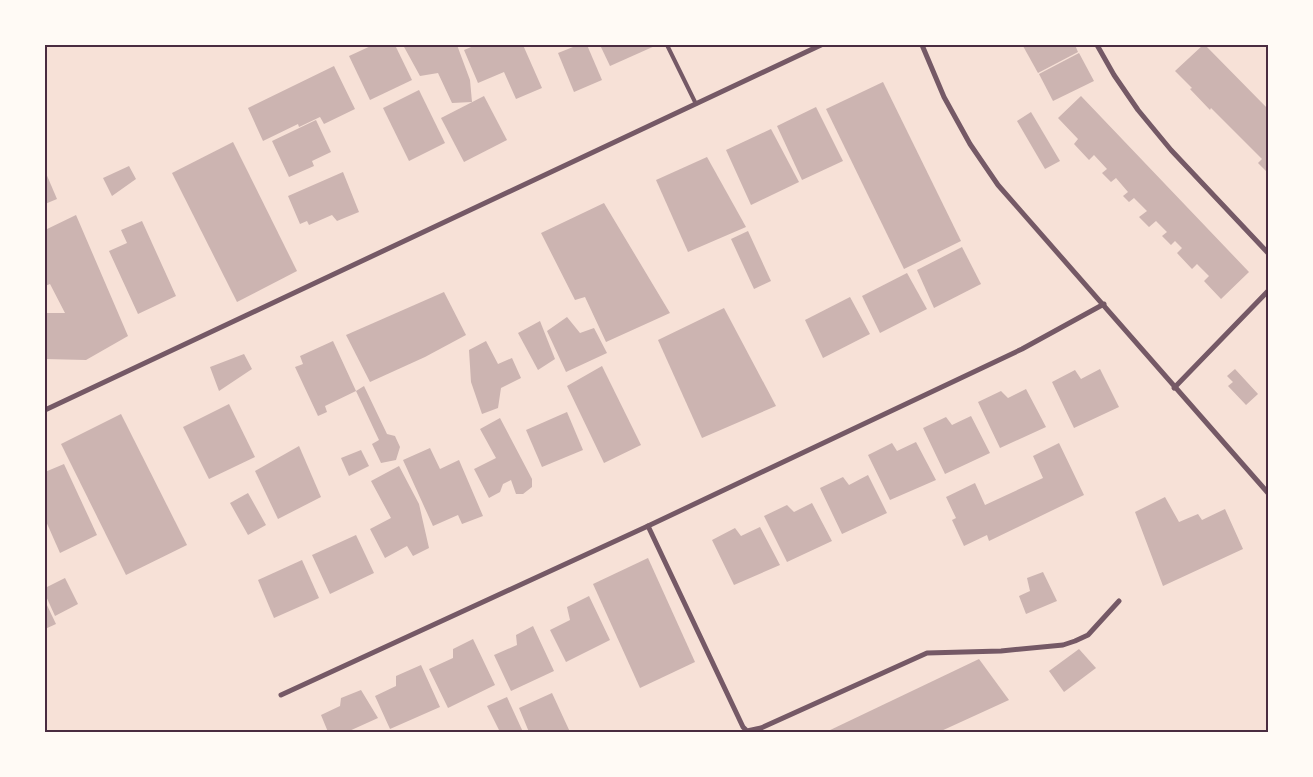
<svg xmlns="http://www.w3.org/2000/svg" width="1313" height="777" font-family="Lato,sans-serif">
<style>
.building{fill:#ccb4b1}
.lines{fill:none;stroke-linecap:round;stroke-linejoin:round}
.service{stroke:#755966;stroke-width:4}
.minor{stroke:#755966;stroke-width:5}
.neatline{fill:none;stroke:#4a2c40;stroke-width:2}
</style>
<rect width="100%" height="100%" fill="#f7e1d7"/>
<g class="building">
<path d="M373,45H395L412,80L370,100L349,56Z"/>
<path d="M403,45H457L470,80L472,102L452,103L438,73L420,76Z"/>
<path d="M476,45H523L542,88L516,99L504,72L478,83L464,50Z"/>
<path d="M578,45H587L602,80L574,92L558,53Z"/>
<path d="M600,45H657L610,66Z"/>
<path d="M1025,45H1075L1078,52L1038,73L1023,46Z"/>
<path d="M1203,45H1205L1268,109V173L1258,163L1262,159L1211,108L1210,110L1190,89L1192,88L1175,71Z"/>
<path d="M1079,53L1094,81L1053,101L1039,74Z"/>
<path d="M334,66L355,109L324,124L320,117L299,127L298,124L263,141L248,108Z"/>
<path d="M883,82L961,241L904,269L826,109Z"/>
<path d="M419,90L445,143L409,161L383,108Z"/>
<path d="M484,96L507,140L464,162L441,118Z"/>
<path d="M1081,96L1249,272L1221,299L1204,281L1209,276L1197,264L1192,269L1177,253L1182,248L1175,241L1171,245L1162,236L1167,232L1156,221L1149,227L1139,217L1147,211L1134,198L1129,202L1123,196L1128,192L1116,178L1111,182L1102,173L1107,169L1094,155L1089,160L1074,144L1078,139L1058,118Z"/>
<path d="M816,107L843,161L802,180L777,126Z"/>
<path d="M1031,112L1060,161L1045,169L1017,121Z"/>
<path d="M316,120L331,152L312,161L314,166L289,177L272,141Z"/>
<path d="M771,129L799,182L751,205L726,150Z"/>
<path d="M233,142L297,271L237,302L172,173Z"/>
<path d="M707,157L746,227L688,252L656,180Z"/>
<path d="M129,166L136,179L112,196L103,178Z"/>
<path d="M45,171L57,199L45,204Z"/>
<path d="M343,172L359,212L337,221L332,215L309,225L307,221L300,224L288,196Z"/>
<path d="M604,203L670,313L606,342L585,297L575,300L541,233Z"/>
<path d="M76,215L128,336L86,360L45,359V313H65L50,284L45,286V230Z"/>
<path d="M142,221L176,296L138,314L109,251L127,243L121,230Z"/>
<path d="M748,231L771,281L754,289L731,239Z"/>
<path d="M962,247L981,284L934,308L917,270Z"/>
<path d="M907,273L927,309L880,333L862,296Z"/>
<path d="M444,292L466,335L425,357L370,382L346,335Z"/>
<path d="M850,297L870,334L823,358L805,320Z"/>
<path d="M724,308L776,406L702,438L658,340Z"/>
<path d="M567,317L580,333L594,328L607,353L566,372L547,331Z"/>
<path d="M540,321L555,359L538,370L518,333Z"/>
<path d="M333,341L356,391L364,386L387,434L395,436L400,447L396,460L381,463L372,444L379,440L356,391L325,406L327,412L318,416L295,367L303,364L300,356Z"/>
<path d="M486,341L498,364L512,358L521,378L501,388L498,408L482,414L471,382L469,350Z"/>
<path d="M244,354L252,369L219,391L210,367Z"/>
<path d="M602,366L641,445L604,463L567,386Z"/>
<path d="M1100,369L1119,407L1074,428L1052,382L1075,370L1081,379Z"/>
<path d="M1235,369L1258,394L1246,405L1228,386L1233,382L1227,376Z"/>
<path d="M1026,389L1046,427L1000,448L978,402L1001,391L1008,398Z"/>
<path d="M229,404L255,457L209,479L183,427Z"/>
<path d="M567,412L583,450L542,467L526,430Z"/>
<path d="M121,414L187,545L126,575L61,444Z"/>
<path d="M971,416L990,453L945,474L923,428L946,417L952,425Z"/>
<path d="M500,418L532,479V487L523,494H516L511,480L503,484L500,492L489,498L474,469L496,458L480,429Z"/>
<path d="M916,442L936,480L890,500L868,455L892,443L897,451Z"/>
<path d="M1059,443L1084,495L989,541L987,535L964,546L952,520L956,518L946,497L975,483L985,505L1043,478L1033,456Z"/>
<path d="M299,446L321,497L278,519L255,471Z"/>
<path d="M430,448L440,469L459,460L483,516L462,524L458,515L433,526L403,460Z"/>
<path d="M361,450L369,466L349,476L341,458Z"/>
<path d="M64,464L97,535L60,553L45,519V472Z"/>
<path d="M399,466L419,504L429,548L413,556L407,546L385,558L370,529L391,518L371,481Z"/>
<path d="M868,475L887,513L842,534L820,488L843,477L849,485Z"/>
<path d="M248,493L266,525L248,535L230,503Z"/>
<path d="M1165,497L1179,522L1198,514L1202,520L1225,509L1243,549L1163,586L1135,512Z"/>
<path d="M812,503L832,541L787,562L764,516L787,505L794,512Z"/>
<path d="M760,527L780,565L734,585L712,540L735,528L741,536Z"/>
<path d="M356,535L374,573L330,594L312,555Z"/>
<path d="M648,558L695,662L640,688L593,584Z"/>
<path d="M302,560L319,598L274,618L258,580Z"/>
<path d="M1043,572L1057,601L1026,614L1019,596L1030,591L1027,578Z"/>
<path d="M65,578L78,604L55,616L45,594V588Z"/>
<path d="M589,596L610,640L566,662L550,630L570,620L567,607Z"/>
<path d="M45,601L56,624L45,629Z"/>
<path d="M533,626L554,671L511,691L494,655L517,645L516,635Z"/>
<path d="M473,639L495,685L448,708L429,669L453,658V649Z"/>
<path d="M1079,649L1096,668L1064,692L1049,671Z"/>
<path d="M979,659L1009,700L939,732H826Z"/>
<path d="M421,665L440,707L390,729L375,696L396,686V676Z"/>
<path d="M361,690L378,718L347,732H328L321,715L340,706L341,698Z"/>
<path d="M552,693L570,732H529L519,708Z"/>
<path d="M507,697L523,732H500L487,706Z"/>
</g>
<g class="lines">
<path class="service" d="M667,45L696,104"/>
<g class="minor">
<path d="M922,45L944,97L970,144L998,185L1268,493"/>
<path d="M1097,45L1114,75L1138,110L1171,150L1268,253"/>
<path d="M1174,388L1268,291"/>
<path d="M45,410L821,45"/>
<path d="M648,526L743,727L747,731L761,728L927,653L1001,651L1063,645L1075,641L1088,635L1119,601"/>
<path d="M281,695L648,526L1022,349L1104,304"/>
</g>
</g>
<rect width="1313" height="777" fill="none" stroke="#fffaf5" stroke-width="92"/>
<rect x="46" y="46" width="1221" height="685" class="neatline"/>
</svg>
